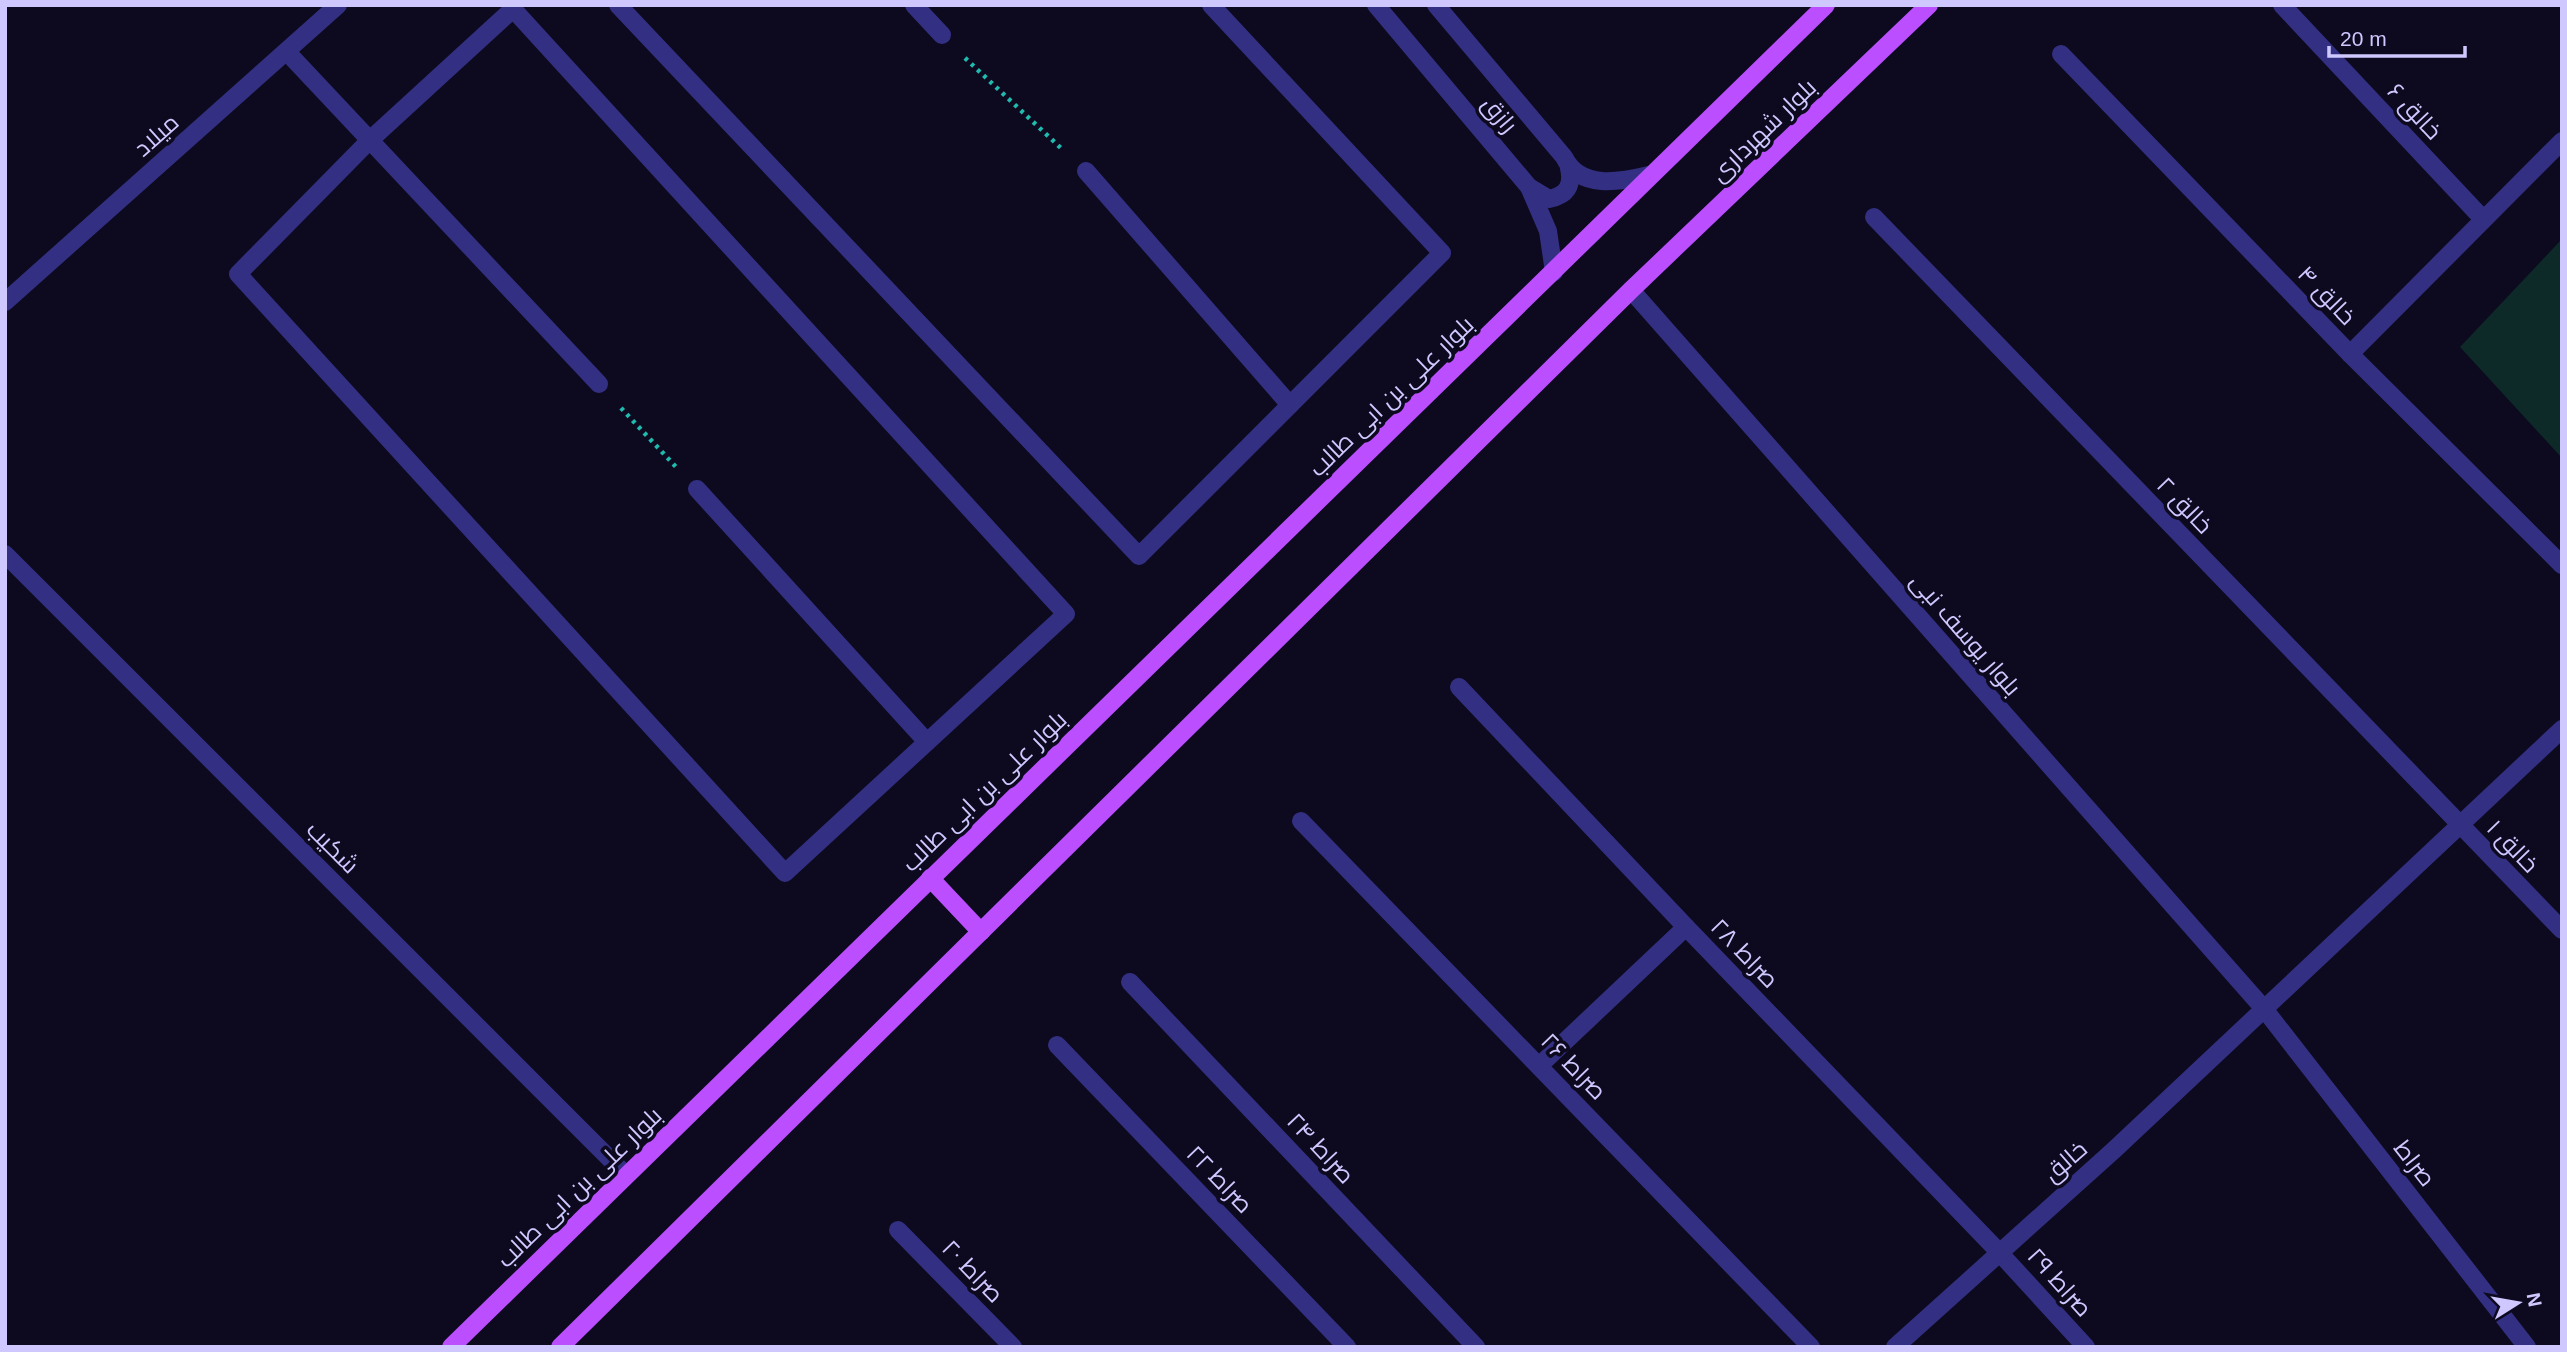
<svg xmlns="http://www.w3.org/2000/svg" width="2567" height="1352" font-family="Arial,Cairo,sans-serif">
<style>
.green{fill:#0d2928}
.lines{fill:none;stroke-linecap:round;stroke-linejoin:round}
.path{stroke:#21baaf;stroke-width:4.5;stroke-dasharray:3.5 5;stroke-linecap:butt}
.minor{stroke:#333083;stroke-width:18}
.major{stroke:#bb4fff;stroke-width:18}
.labels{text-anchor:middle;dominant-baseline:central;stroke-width:7;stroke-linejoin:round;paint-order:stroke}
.street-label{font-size:24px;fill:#cec8ff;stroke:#0d0a1f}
</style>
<rect width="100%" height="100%" fill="#0d0a1f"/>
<path class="green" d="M2562,239V458L2460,347Z"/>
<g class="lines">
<g class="path">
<path d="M965,58L1063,150"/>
<path d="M621,408L677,468"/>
</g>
<g class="minor">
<path d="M618,5L1139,556L1442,253L1211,5"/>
<path d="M914,5L942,35"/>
<path d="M1376,5L1529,187L1548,231L1554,272"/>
<path d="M1436,5L1564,157C1580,190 1620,182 1649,175"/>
<path d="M2282,5L2483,219"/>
<path d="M513,9L1066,614L785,873L238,274L370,140Z"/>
<path d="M287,52L599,384"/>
<path d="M2061,54L2350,354L2562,565"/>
<path d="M1086,171L1290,405"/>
<path d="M1529,187L1549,199C1567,195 1573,186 1569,168"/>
<path d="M1874,217L2562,930"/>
<path d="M1631,290L2265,1010L2527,1347"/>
<path d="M5,302L338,5"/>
<path d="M2350,354L2562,141"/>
<path d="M697,489L927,742"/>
<path d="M5,554L626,1175"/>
<path d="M1459,687L1686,927L1998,1251L2086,1347"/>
<path d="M1301,821L1811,1347"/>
<path d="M1130,982L1476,1347"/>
<path d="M1057,1045L1347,1347"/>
<path d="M1540,1065L1686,927"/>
<path d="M898,1230L1013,1347"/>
<path d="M1895,1347L2114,1150L2562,729"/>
</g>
<g class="major">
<path d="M930,878L981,932"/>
<path d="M451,1347L1826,5"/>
<path d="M560,1347L1631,290L1929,5"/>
</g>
</g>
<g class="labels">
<g class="street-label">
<text transform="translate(2415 111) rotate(47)">خالق ۶</text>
<text transform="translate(1500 114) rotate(50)">رازق</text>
<text transform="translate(1763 130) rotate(-44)">بلوار شهرداری</text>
<text transform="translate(156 135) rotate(-42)">میلاد</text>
<text transform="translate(2327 295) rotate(46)">خالق ۴</text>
<text transform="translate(1391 396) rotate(-44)">بلوار علی بن ابی طالب</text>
<text transform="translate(2185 505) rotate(46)">خالق ۲</text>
<text transform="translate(1966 634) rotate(49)">بلوار یوسف نبی</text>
<text transform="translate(984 791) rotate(-44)">بلوار علی بن ابی طالب</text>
<text transform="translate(2513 846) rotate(46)">خالق ۱</text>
<text transform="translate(333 847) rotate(45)">شکیب</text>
<text transform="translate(1745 953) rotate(46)">صراط ۲۸</text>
<text transform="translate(1574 1066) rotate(46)">صراط ۲۶</text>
<text transform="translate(1321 1148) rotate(47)">صراط ۲۴</text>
<text transform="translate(2065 1161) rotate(-41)">خالق</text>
<text transform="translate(2415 1163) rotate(52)">صراط</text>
<text transform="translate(1220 1179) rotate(46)">صراط ۲۲</text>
<text transform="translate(579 1187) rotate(-44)">بلوار علی بن ابی طالب</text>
<text transform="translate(973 1271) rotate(46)">صراط ۲۰</text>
<text transform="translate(2060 1282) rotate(48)">صراط ۲۹</text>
</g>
</g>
<rect width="2567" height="1352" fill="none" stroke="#cec8ff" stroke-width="14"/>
<g transform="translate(2518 1303) rotate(79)" stroke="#0d0a1f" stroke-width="5" paint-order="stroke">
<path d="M0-5L12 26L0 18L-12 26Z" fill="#cec8ff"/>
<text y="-10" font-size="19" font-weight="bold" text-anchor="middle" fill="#cec8ff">N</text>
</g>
<path d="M2329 46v10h136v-10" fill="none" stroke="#cec8ff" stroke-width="3.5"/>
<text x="2340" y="46" font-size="21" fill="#cec8ff" stroke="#0d0a1f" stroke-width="5" paint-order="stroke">20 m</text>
</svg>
